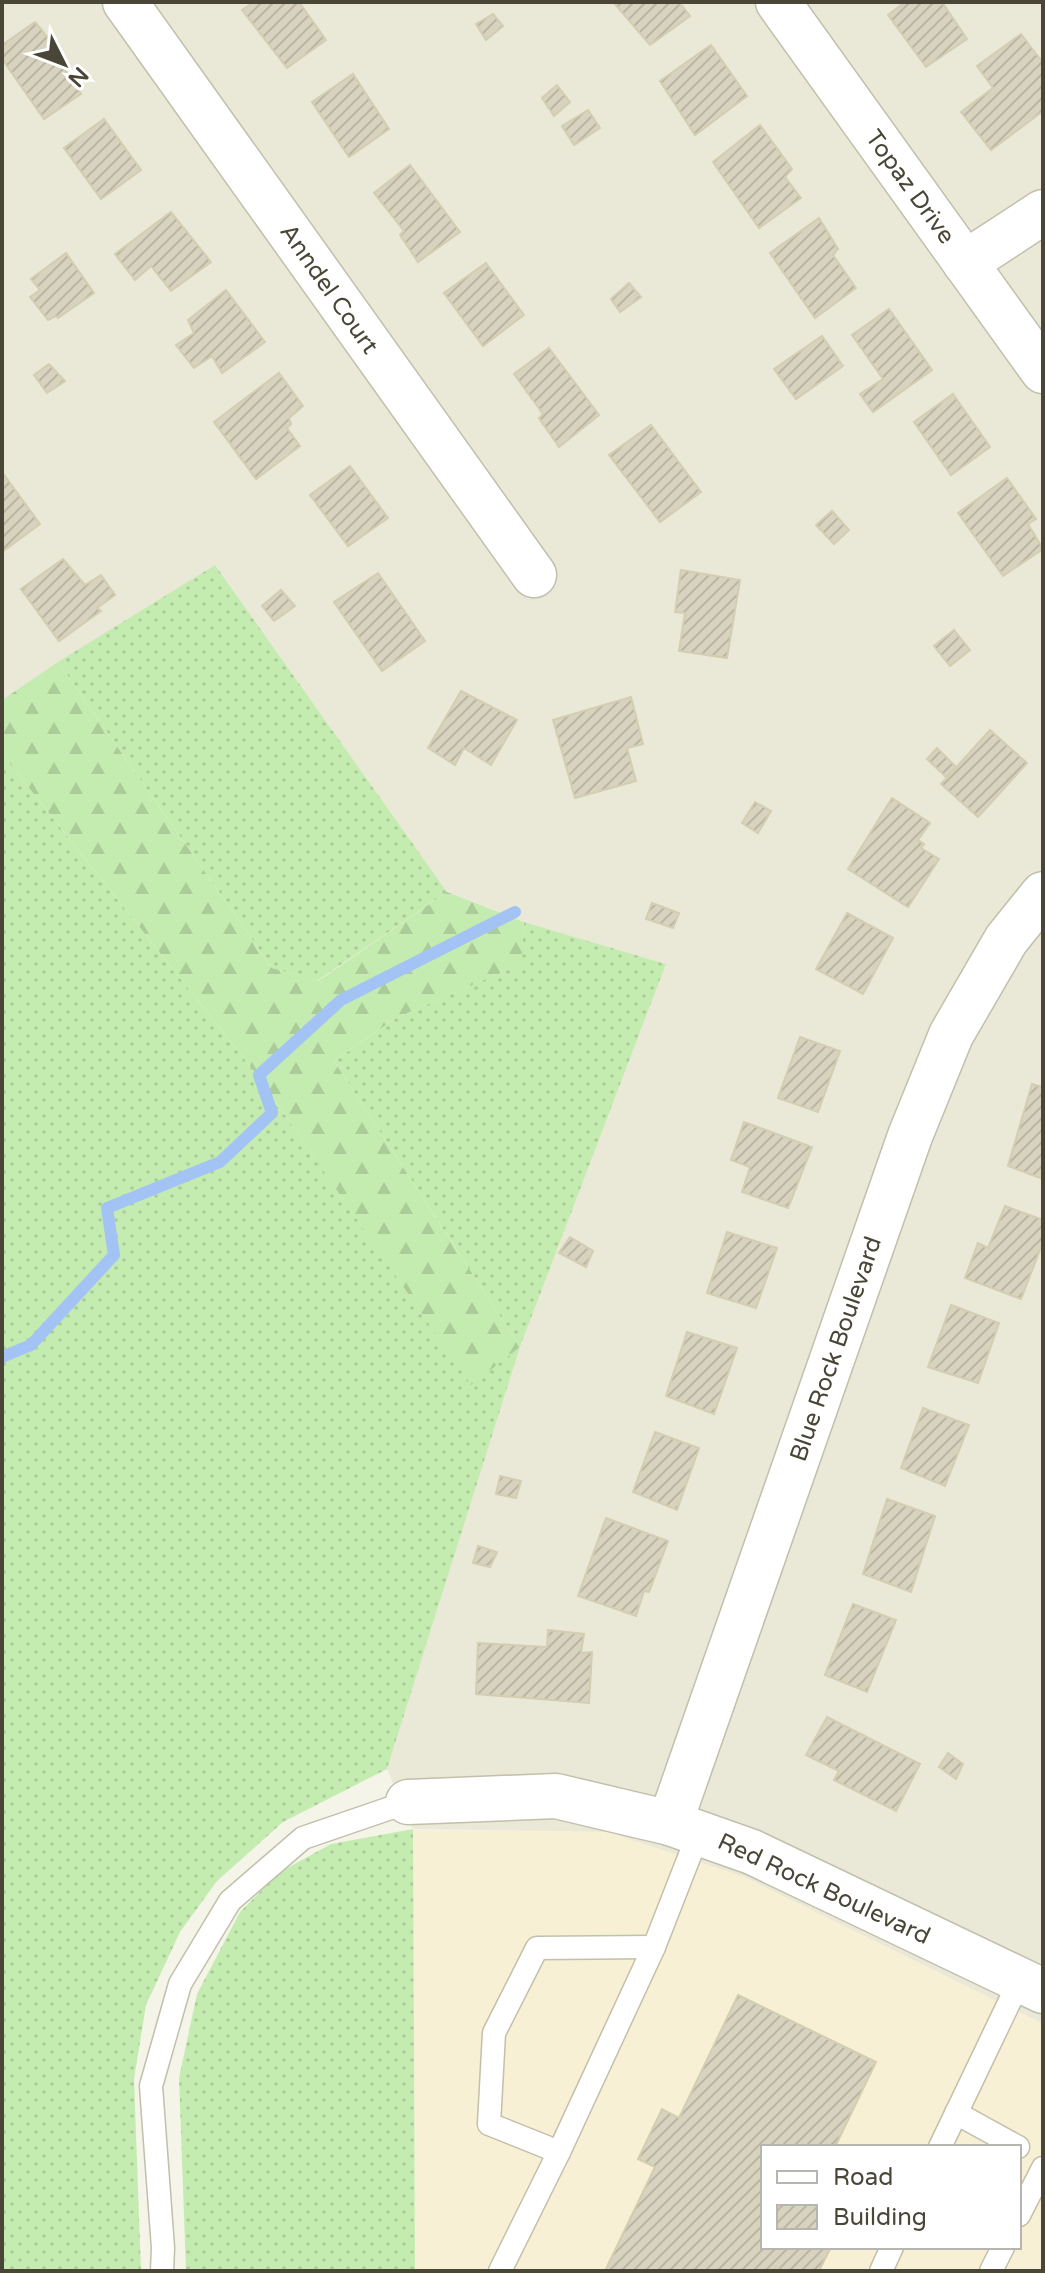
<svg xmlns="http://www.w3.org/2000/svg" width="1045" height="2273" font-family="'Varela Round',sans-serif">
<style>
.residential{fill:#eae8d7}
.commercial{fill:#f8f0d4;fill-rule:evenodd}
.grass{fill:url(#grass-dots)}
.forest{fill:url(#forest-firs)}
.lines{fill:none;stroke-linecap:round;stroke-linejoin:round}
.stream{stroke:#a3c3f5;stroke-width:12}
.building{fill:url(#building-hatch);stroke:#d3cdb1;stroke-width:2}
.lane-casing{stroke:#c2bfab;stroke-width:25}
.street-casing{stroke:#c2bfab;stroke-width:47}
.lane{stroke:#fff;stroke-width:22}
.street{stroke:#fff;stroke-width:44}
.labels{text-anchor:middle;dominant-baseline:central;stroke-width:6;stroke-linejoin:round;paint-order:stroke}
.street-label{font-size:24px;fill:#4a4637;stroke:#fff}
</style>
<defs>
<pattern id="grass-dots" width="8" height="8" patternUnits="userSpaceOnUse" patternTransform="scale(2)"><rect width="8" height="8" fill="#c5ecb0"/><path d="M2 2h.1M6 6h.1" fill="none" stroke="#abcc98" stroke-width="1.8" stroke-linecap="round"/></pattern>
<pattern id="forest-firs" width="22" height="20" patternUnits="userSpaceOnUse" patternTransform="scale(2)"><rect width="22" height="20" fill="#c5ecb0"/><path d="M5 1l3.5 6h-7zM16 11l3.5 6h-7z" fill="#abcc98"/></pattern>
<pattern id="building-hatch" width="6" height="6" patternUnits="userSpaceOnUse" patternTransform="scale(2)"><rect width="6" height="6" fill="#d8d3be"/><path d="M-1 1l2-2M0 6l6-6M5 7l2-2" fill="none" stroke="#bbb6a4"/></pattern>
</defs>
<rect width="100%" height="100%" fill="#f5f4e9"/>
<path class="residential" d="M2,2H1043V2024L744,1877L607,1832L413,1829L387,1769L520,1347L666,964L524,922L447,892L215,565L2,700Z"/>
<path class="commercial" d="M413,1830L607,1832L744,1877L1043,2024V2271H415ZM763,2147H1019V2247H763Z"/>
<g class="grass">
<path d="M215,565L447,892L317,981L272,968L58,662Z"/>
<path d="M2,754L261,1080L471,1384L520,1347L334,1061L396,1018L520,964L524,922L666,964L520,1347L387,1769L283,1822L217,1881L180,1932L146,2005L134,2079L141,2271H2Z"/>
<path d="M413,1829L415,2271H186L179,2078L197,1994L240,1912L280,1872L331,1844Z"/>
</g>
<path class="forest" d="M58,662L272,968L318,981L447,892L524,922L521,964L396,1018L334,1061L520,1347L471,1385L261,1080L2,754V700Z"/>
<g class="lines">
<path class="stream" d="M2,1357L31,1345L114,1255L107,1208L220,1162L272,1113L259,1075L341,1000L515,912"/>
</g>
<g class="building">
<path d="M254,2H299L326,40L287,68L242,10Z"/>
<path d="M613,2H679L690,16L650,45Z"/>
<path d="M905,2H942L967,39L926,67L888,15Z"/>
<path d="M493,14L503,26L486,40L476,24Z"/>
<path d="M35,22L55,46L52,50L81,94L44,119L2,59V45Z"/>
<path d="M1021,34L1043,63V111L991,150L961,112L993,88L977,66Z"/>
<path d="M711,45L747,96L695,135L660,81Z"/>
<path d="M353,74L389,129L349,157L312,102Z"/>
<path d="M557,85L570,102L554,116L542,98Z"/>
<path d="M588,110L600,128L574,145L562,126Z"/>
<path d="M104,119L141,170L101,199L64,148Z"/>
<path d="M760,125L792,169L785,177L801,198L759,228L713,162Z"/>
<path d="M410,165L460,232L418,262L400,235L404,231L374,193Z"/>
<path d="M171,212L211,262L171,291L151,266L135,280L115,254Z"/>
<path d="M819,218L838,249L833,255L856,288L815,318L770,253Z"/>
<path d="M66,253L94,293L58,318L56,316L48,320L30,297L40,290L31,279Z"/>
<path d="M486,263L524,315L483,346L444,293Z"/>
<path d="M629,283L641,297L620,312L611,299Z"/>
<path d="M226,290L265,342L222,373L212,356L194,368L176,345L194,333L188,320Z"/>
<path d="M889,309L932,370L873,412L860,394L883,379L852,335Z"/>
<path d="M822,336L843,366L796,399L774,369Z"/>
<path d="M549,348L599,415L559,447L539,418L543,414L514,374Z"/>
<path d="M49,364L65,381L47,393L34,375Z"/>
<path d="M279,373L303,406L289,418L291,424L287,428L300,446L256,479L214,422Z"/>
<path d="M953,394L990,447L951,475L914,422Z"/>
<path d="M651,425L701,492L660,522L609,455Z"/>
<path d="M350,466L388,518L348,546L310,495Z"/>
<path d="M2,472L40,524L2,552Z"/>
<path d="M1007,478L1036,519L1028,524L1043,549L1003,576L958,513Z"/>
<path d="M832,511L849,530L834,544L816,525Z"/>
<path d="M63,559L85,585L101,575L115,595L97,608L101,611L59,641L21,589Z"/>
<path d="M681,570L740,580L727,658L679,651L685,613L675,612Z"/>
<path d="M378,573L425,641L382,671L334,602Z"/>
<path d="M281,590L295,606L274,621L262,606Z"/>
<path d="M954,630L970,650L950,666L934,646Z"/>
<path d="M461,691L517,720L491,765L464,748L455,765L428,748Z"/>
<path d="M631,697L643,744L627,748L636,781L575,798L553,720Z"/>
<path d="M990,730L1027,763L978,817L941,784Z"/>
<path d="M937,748L956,767L946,777L927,759Z"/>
<path d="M892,798L930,823L918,840L924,844L921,848L939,859L908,907L848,869Z"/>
<path d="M755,802L771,811L758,833L742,823Z"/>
<path d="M652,903L679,913L673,928L646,919Z"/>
<path d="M847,913L893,938L863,994L816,969Z"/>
<path d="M800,1037L840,1051L818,1112L778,1098Z"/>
<path d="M1032,1084L1043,1087V1179L1008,1166Z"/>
<path d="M744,1122L812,1147L788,1208L742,1192L750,1167L731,1160Z"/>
<path d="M1005,1206L1043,1220V1242L1021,1299L965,1278L978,1243L988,1248Z"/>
<path d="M727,1232L777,1248L756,1308L707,1293Z"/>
<path d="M570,1237L593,1251L586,1267L559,1253Z"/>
<path d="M951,1305L999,1323L978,1383L928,1367Z"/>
<path d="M687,1332L737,1348L714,1414L666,1396Z"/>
<path d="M923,1408L969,1425L945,1486L901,1468Z"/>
<path d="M655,1432L699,1448L677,1510L633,1492Z"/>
<path d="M500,1476L521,1481L516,1498L496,1494Z"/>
<path d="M887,1499L935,1516L911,1592L863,1574Z"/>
<path d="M606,1518L668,1541L649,1592L644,1591L636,1616L578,1596Z"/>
<path d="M478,1546L497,1552L490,1567L473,1563Z"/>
<path d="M853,1604L896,1620L867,1692L825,1675Z"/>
<path d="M548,1630L584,1634L581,1653L592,1652L589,1703L476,1694L478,1643L547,1647Z"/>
<path d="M827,1717L920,1764L896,1811L834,1780L839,1771L806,1755Z"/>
<path d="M948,1753L963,1764L956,1779L939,1767Z"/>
<path d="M738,1995L876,2062L835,2147H763V2247H831L819,2271H782L776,2267L774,2271H605L655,2167L638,2159L662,2109L679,2118Z"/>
</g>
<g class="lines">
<g class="lane-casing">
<g id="lane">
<path d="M956,2113L1018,2147"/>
<path d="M940,2147L1020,1980"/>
<path d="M559,2152L489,2124L494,2033L537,1948L654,1947"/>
<path d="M1019,2215L1043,2168"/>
<path d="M162,2271L163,2248L151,2086L180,1984L230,1901L303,1838L408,1802"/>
<path d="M500,2271L559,2152L654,1947L699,1832"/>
<path d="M881,2271L892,2247"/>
<path d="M991,2271L1003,2247"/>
</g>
</g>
<g class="street-casing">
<g id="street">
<path d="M125,2L534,575"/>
<path d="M778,2L1043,371"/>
<path d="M965,263L1043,212"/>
<path d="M408,1802L556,1796L670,1823L752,1852L1043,1991"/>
<path d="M670,1823L910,1136L951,1035L1006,940L1043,894"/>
</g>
</g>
<use href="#lane" class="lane"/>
<use href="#street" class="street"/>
</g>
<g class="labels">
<g class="street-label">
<text transform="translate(910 187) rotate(54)">Topaz Drive</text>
<text transform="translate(329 289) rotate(55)">Anndel Court</text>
<text transform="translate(836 1349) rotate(-71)">Blue Rock Boulevard</text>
<text transform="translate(824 1889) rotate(25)">Red Rock Boulevard</text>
</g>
</g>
<rect width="1045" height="2273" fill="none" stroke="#4a4637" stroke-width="8"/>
<rect x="761" y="2145" width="260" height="104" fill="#ffffff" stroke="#b7b5af" stroke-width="2"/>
<rect x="777" y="2171" width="40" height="12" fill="#ffffff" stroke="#b7b5af" stroke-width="2"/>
<text x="833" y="2185" font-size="24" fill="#4a4637">Road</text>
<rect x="777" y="2205" width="40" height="24" fill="url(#building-hatch)" stroke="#b7b5af" stroke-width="2"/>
<text x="833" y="2225" font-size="24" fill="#4a4637">Building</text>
<g transform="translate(64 64) rotate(132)" stroke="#ffffff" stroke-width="6" paint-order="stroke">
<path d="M0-6L14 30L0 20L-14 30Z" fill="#4a4637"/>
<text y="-12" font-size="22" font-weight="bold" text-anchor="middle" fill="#4a4637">N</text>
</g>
</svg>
